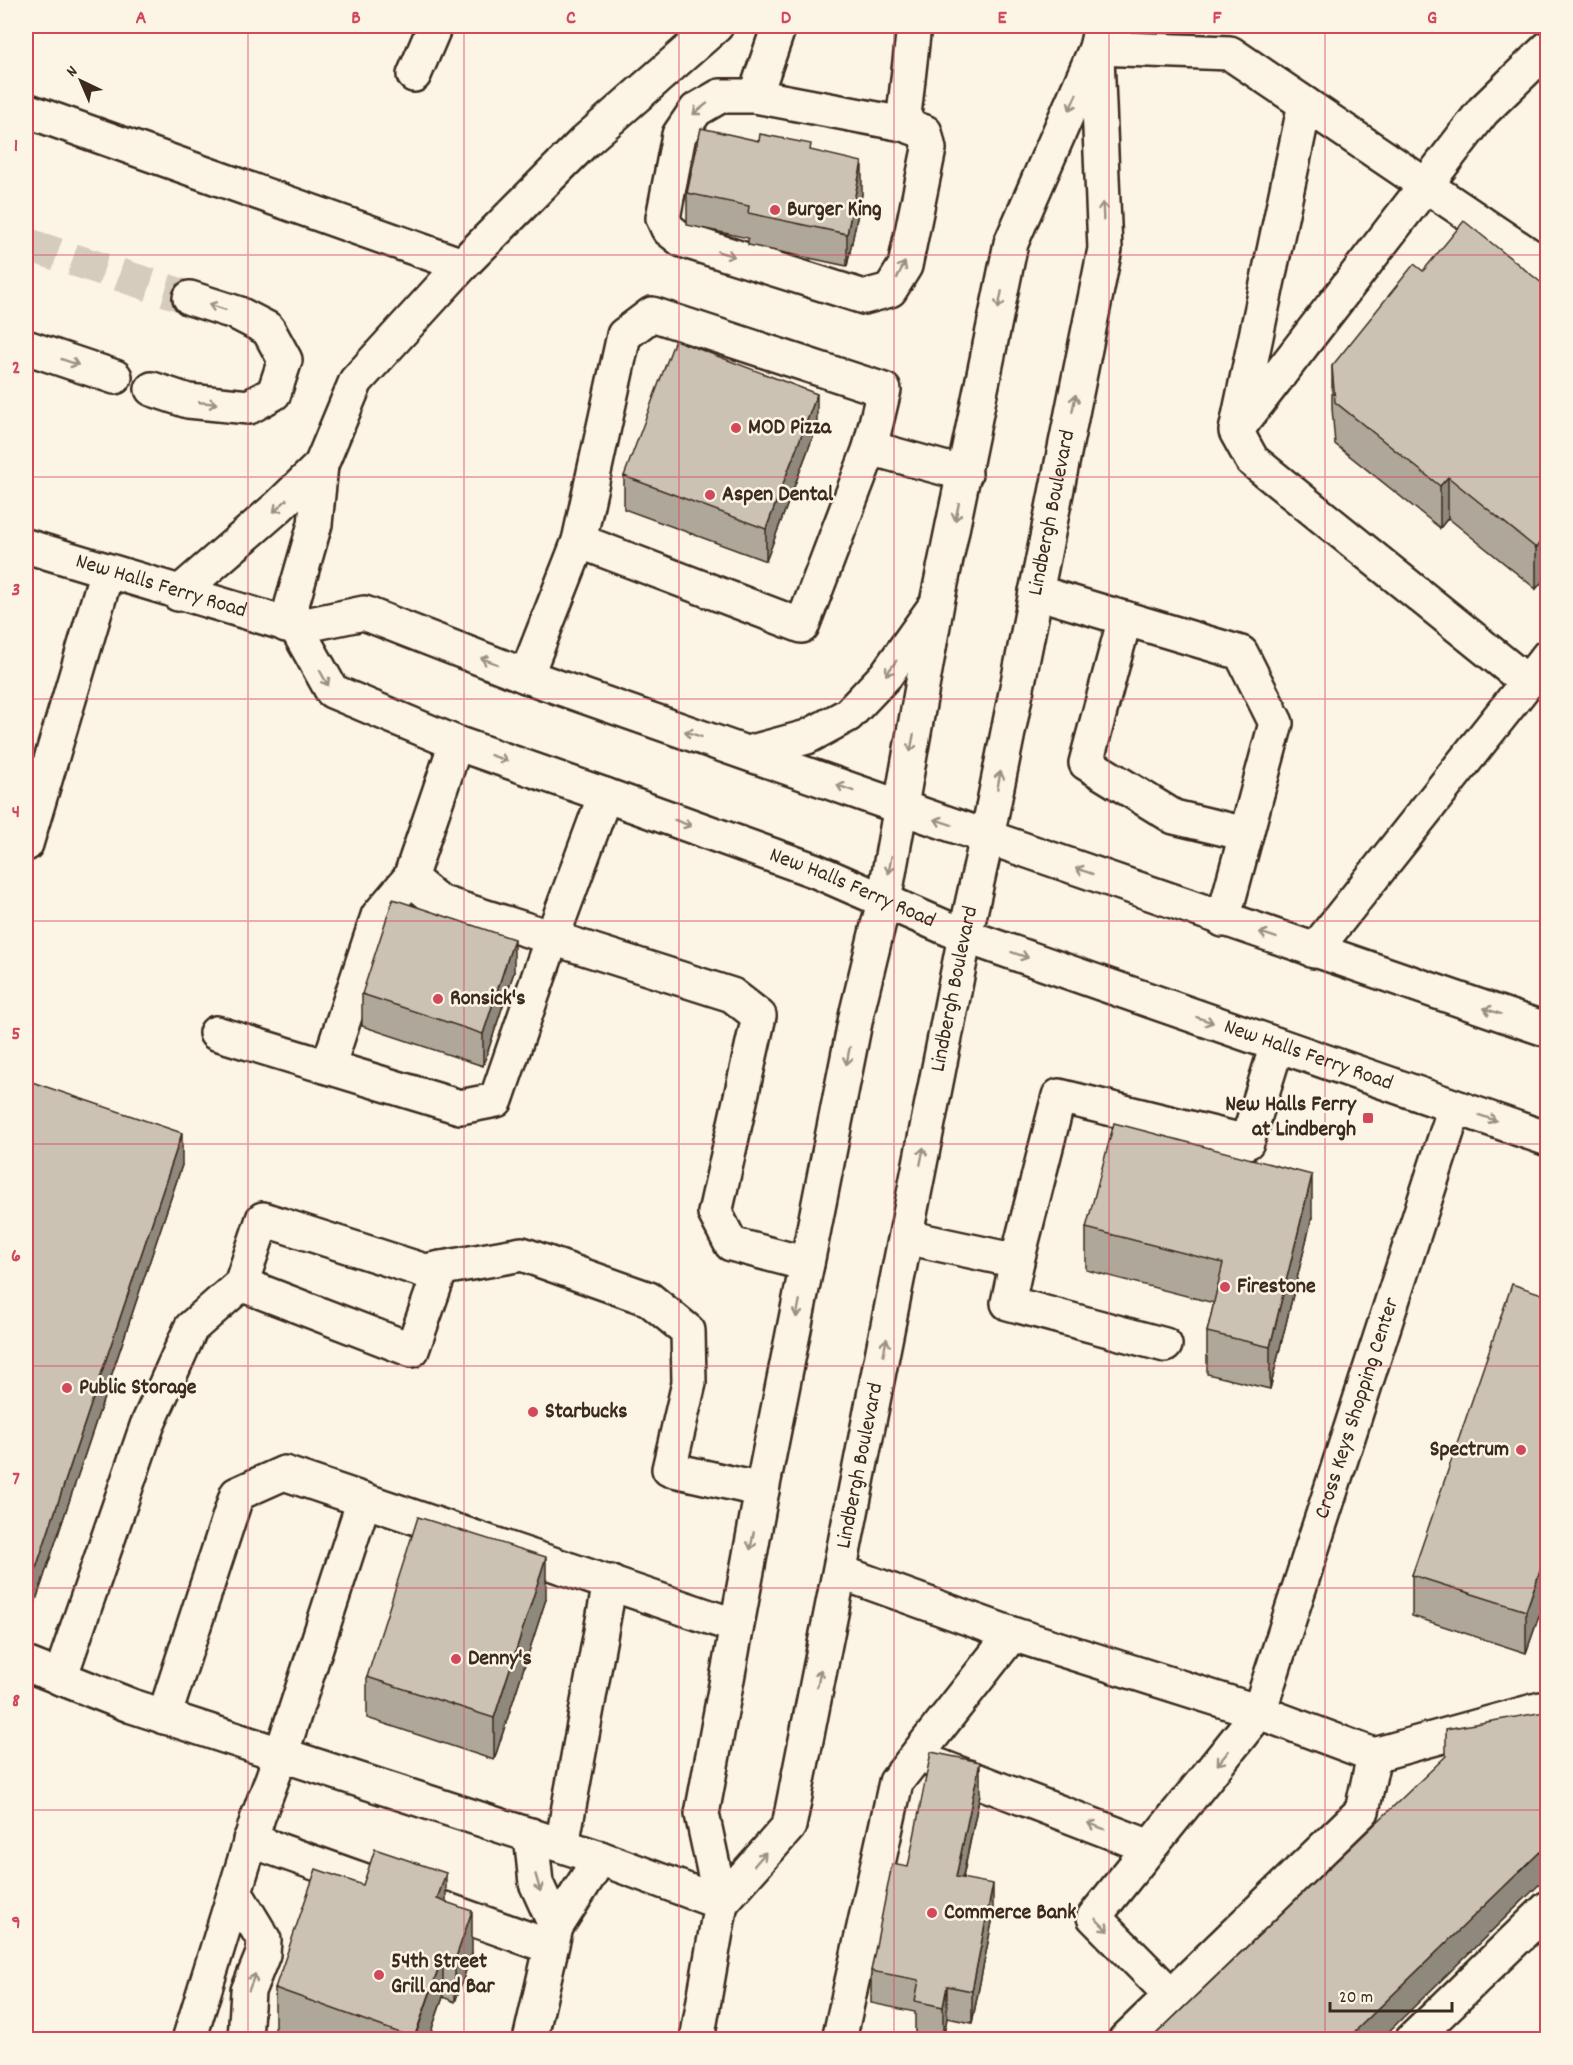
<svg xmlns="http://www.w3.org/2000/svg" width="1573" height="2065" font-family="Dekko,sans-serif">
<style>
.lines{fill:none;stroke-linecap:round;stroke-linejoin:round}
.minor-tunnel{stroke:#d5ccbd;stroke-width:33;stroke-dasharray:33 16;stroke-linecap:butt}
.minor-casing{stroke:#3b2a1e;stroke-width:38}
.major-casing{stroke:#3b2a1e;stroke-width:38}
.minor{stroke:#fcf5e5;stroke-width:33}
.major{stroke:#fcf5e5;stroke-width:33}
.wall{fill:#afa79a;stroke:#3b2a1e;stroke-width:1.5}
.shaded-wall{fill:#8f887d;stroke:#3b2a1e;stroke-width:1.5}
.building{fill:#ccc2b3;stroke:#3b2a1e;stroke-width:1.5}
.oneway{stroke:#9c9082}
.grid{fill:none;stroke:#d1495b;stroke-width:1.5;stroke-opacity:0.55}
.poi-dot{fill:#d1495b;stroke:#fcf5e5;stroke-width:2}
.labels{text-anchor:middle;dominant-baseline:central;stroke-width:5;stroke-linejoin:round;paint-order:stroke}
.poi-label{font-size:22px;font-weight:bold;fill:#3b2a1e;stroke:#fcf5e5;text-anchor:start}
.street-label{font-size:22px;fill:#3b2a1e;stroke:#fcf5e5}
.neatline{fill:none;stroke:#d1495b;stroke-width:2}
.grid-label{font-size:20px;text-anchor:middle;font-weight:bold;fill:#d1495b}
</style>
<rect width="100%" height="100%" fill="#fcf5e5"/>
<filter id="ink" filterUnits="userSpaceOnUse"><feTurbulence type="fractalNoise" baseFrequency=".0167" numOctaves="2"/><feDisplacementMap in="SourceGraphic" scale="12" xChannelSelector="R" yChannelSelector="G"/><feConvolveMatrix kernelMatrix="1 2 1 2 8 2 1 2 1" color-interpolation-filters="sRGB"/></filter>
<g filter="url(#ink)">
<g class="lines">
<path class="minor-tunnel" d="M26,244L190,298"/>
<g class="minor-casing">
<g id="minor">
<path d="M779,26L755,96L903,124L914,26"/>
<path d="M1096,48L1230,53L1548,268"/>
<path d="M414,75L435,26"/>
<path d="M755,96H720L696,110L679,135L663,218L668,229L682,240L864,297L890,290L905,266L929,149L925,132L903,124"/>
<path d="M1305,104L1236,431L1252,460L1527,682"/>
<path d="M26,110L462,265"/>
<path d="M26,347L115,377"/>
<path d="M152,389L188,401L249,407L274,393L285,360L268,329L237,313L190,298"/>
<path d="M1242,423L1483,111L1548,48"/>
<path d="M579,541L624,335L652,314L884,390L870,448"/>
<path d="M1036,592L1241,653L1276,723L1223,920"/>
<path d="M178,594L279,506L321,465"/>
<path d="M1125,618L1086,763L1174,817L1246,834"/>
<path d="M286,625L315,524L321,465L356,381L462,265L584,142L716,26"/>
<path d="M526,676L579,541L802,626L870,448L965,474"/>
<path d="M456,743L410,878L439,902L732,995L759,1016L715,1213L731,1244L807,1264"/>
<path d="M26,844L107,571"/>
<path d="M1314,951L1548,656"/>
<path d="M216,1033L460,1107L496,1100L552,938L605,795"/>
<path d="M328,1067L378,916L410,878"/>
<path d="M906,1237L1017,1261L1059,1096L1247,1142L1277,1045"/>
<path d="M1017,1261L1008,1303L1165,1345"/>
<path d="M241,1284L412,1350L441,1268"/>
<path d="M840,1572L1012,1634L1259,1712L1374,1755L1541,1709L1548,1711"/>
<path d="M26,1664L132,1706L600,1858L721,1903"/>
<path d="M60,1678L147,1426L191,1328L241,1284L263,1219L425,1271L522,1254L649,1299L688,1331L689,1383L669,1469L762,1490"/>
<path d="M164,1717L237,1494L284,1473L736,1626"/>
<path d="M939,1766L1150,1847"/>
<path d="M531,1835L536,1883L556,1927"/>
<path d="M250,1840L551,1947"/>
<path d="M562,1845L610,1582"/>
<path d="M235,1892L264,1940L263,1954L248,1991L245,2040"/>
<path id="s1" d="M1171,1995L1094,1917L1259,1712L1455,1107"/>
<path d="M189,2040L258,1817L281,1755L364,1500"/>
<path d="M530,2040L556,1927L600,1858"/>
<path d="M839,2040L896,1782L1012,1634"/>
<path d="M1125,2040L1362,1811L1374,1755"/>
<path d="M1412,2040L1548,1908"/>
</g>
</g>
<g class="major-casing">
<g id="major">
<path id="s2" d="M26,546L296,627L364,613L526,676L900,807L1548,1030"/>
<path id="s3" d="M296,627L332,691L456,743L605,795L816,871L965,936L1548,1139"/>
<path d="M748,753L807,737L848,715L886,675L933,609"/>
<path id="s4" d="M721,1903L789,1826L965,936L987,837L1105,249L1097,57"/>
<path d="M697,2040L721,1903L702,1814L762,1490L857,1012L884,901L937,603L1011,243L1096,48L1101,26"/>
</g>
</g>
<use href="#minor" class="minor"/>
<use href="#major" class="major"/>
</g>
<g class="wall">
<path d="M759,141L811,151L862,194L847,266L748,245V238L687,225V193Z"/>
<path d="M1423,271L1548,288V575L1536,589L1448,518L1440,528L1335,444L1332,408V366Z"/>
<path d="M817,426L766,561L624,509V476Z"/>
<path d="M514,972L483,1066L362,1026V994Z"/>
<path d="M26,1080L182,1165L32,1612L26,1610Z"/>
<path d="M1312,1217L1270,1389L1207,1374V1332L1214,1303L1086,1270V1228Z"/>
<path d="M1548,1296V1590L1526,1653L1412,1616V1575Z"/>
<path d="M546,1599L494,1760L367,1718V1677Z"/>
<path d="M980,1794L963,1878L993,1917L972,2023L947,2018L943,2040L915,2034V2012L871,2003V1971L908,1867Z"/>
<path d="M363,1885L446,1903L472,1953L455,2002L443,1997L428,2040H301L275,2030V1988Z"/>
</g>
<g class="shaded-wall">
<path d="M862,162V194L847,266V234Z"/>
<path d="M817,394V426L766,561V529Z"/>
<path d="M1448,477V518L1440,528V486Z"/>
<path d="M1548,534V575L1536,589V548Z"/>
<path d="M514,939V972L483,1066V1034Z"/>
<path d="M182,1133V1165L32,1612V1580Z"/>
<path d="M1312,1175V1217L1270,1389V1347Z"/>
<path d="M1548,1548V1590L1526,1653V1611Z"/>
<path d="M546,1557V1599L494,1760V1718Z"/>
<path d="M980,1762V1794L956,1909V1877Z"/>
<path d="M1548,1844V1876L1380,2040H1346Z"/>
<path d="M446,1873V1915L437,1899Z"/>
<path d="M993,1884V1917L972,2023V1991Z"/>
<path d="M472,1911V1953L455,2002V1960Z"/>
<path d="M443,1956V1997L428,2040H414Z"/>
<path d="M947,1986V2018L943,2040V2007Z"/>
</g>
<g class="building">
<path d="M701,128L759,141L760,134L811,144L810,150L862,162L847,234L748,213L749,206L687,193Z"/>
<path d="M1464,221L1548,288V534L1536,548L1448,477L1440,486L1335,402L1332,366L1414,264L1423,271Z"/>
<path d="M675,340L817,394L766,529L624,476Z"/>
<path d="M393,899L514,939L483,1034L362,994Z"/>
<path d="M26,1080L182,1133L32,1580L26,1578Z"/>
<path d="M1114,1123L1312,1175L1270,1347L1207,1332L1223,1263L1086,1228Z"/>
<path d="M1512,1284L1548,1296V1548L1526,1611L1412,1575Z"/>
<path d="M418,1517L546,1557L494,1718L367,1677Z"/>
<path d="M1544,1712L1548,1716V1844L1346,2040H1150L1446,1756V1729Z"/>
<path d="M931,1752L980,1762L956,1877L993,1884L972,1991L947,1986L943,2007L915,2001L919,1980L871,1971L892,1864L908,1867Z"/>
<path d="M375,1849L446,1873L437,1899L472,1911L455,1960L443,1956L414,2038L275,1988L316,1869L363,1885Z"/>
</g>
<defs><path id="oneway-shaft" d="M-6 0H5M1.5-3L5.5 0L1.5 3" fill="none" stroke-width="1.6" stroke-linecap="round" stroke-linejoin="round" transform="scale(1.5)"/></defs>
<g class="oneway">
<use href="#oneway-shaft" transform="translate(1073 102) rotate(114)"/>
<use href="#oneway-shaft" transform="translate(700 109) rotate(142)"/>
<use href="#oneway-shaft" transform="translate(1103 211) rotate(-92)"/>
<use href="#oneway-shaft" transform="translate(726 254) rotate(17)"/>
<use href="#oneway-shaft" transform="translate(901 270) rotate(-64)"/>
<use href="#oneway-shaft" transform="translate(1000 300) rotate(101)"/>
<use href="#oneway-shaft" transform="translate(217 307) rotate(-162)"/>
<use href="#oneway-shaft" transform="translate(70 362) rotate(19)"/>
<use href="#oneway-shaft" transform="translate(208 403) rotate(5)"/>
<use href="#oneway-shaft" transform="translate(1074 403) rotate(-79)"/>
<use href="#oneway-shaft" transform="translate(280 506) rotate(137)"/>
<use href="#oneway-shaft" transform="translate(957 512) rotate(102)"/>
<use href="#oneway-shaft" transform="translate(489 661) rotate(-159)"/>
<use href="#oneway-shaft" transform="translate(891 668) rotate(126)"/>
<use href="#oneway-shaft" transform="translate(324 678) rotate(61)"/>
<use href="#oneway-shaft" transform="translate(693 734) rotate(-161)"/>
<use href="#oneway-shaft" transform="translate(912 743) rotate(101)"/>
<use href="#oneway-shaft" transform="translate(499 758) rotate(19)"/>
<use href="#oneway-shaft" transform="translate(999 780) rotate(-79)"/>
<use href="#oneway-shaft" transform="translate(845 788) rotate(-160)"/>
<use href="#oneway-shaft" transform="translate(943 822) rotate(-161)"/>
<use href="#oneway-shaft" transform="translate(683 823) rotate(20)"/>
<use href="#oneway-shaft" transform="translate(890 865) rotate(100)"/>
<use href="#oneway-shaft" transform="translate(1084 871) rotate(-161)"/>
<use href="#oneway-shaft" transform="translate(1268 935) rotate(-161)"/>
<use href="#oneway-shaft" transform="translate(1020 955) rotate(19)"/>
<use href="#oneway-shaft" transform="translate(1492 1011) rotate(-161)"/>
<use href="#oneway-shaft" transform="translate(1205 1020) rotate(19)"/>
<use href="#oneway-shaft" transform="translate(848 1056) rotate(101)"/>
<use href="#oneway-shaft" transform="translate(1488 1118) rotate(19)"/>
<use href="#oneway-shaft" transform="translate(922 1156) rotate(-79)"/>
<use href="#oneway-shaft" transform="translate(798 1309) rotate(101)"/>
<use href="#oneway-shaft" transform="translate(885 1347) rotate(-79)"/>
<use href="#oneway-shaft" transform="translate(752 1541) rotate(101)"/>
<use href="#oneway-shaft" transform="translate(819 1678) rotate(-79)"/>
<use href="#oneway-shaft" transform="translate(1223 1758) rotate(129)"/>
<use href="#oneway-shaft" transform="translate(1096 1826) rotate(-159)"/>
<use href="#oneway-shaft" transform="translate(760 1859) rotate(-49)"/>
<use href="#oneway-shaft" transform="translate(538 1883) rotate(74)"/>
<use href="#oneway-shaft" transform="translate(1102 1925) rotate(45)"/>
<use href="#oneway-shaft" transform="translate(252 1982) rotate(-69)"/>
</g>
</g>
<path class="grid" d="M248,26V2040M464,26V2040M679,26V2040M894,26V2040M1109,26V2040M1325,26V2040M26,255H1548M26,477H1548M26,699H1548M26,921H1548M26,1144H1548M26,1366H1548M26,1588H1548M26,1810H1548"/>
<g class="poi-dot">
<circle cx="775" cy="210" r="6"/>
<circle cx="736" cy="428" r="6"/>
<circle cx="710" cy="495" r="6"/>
<circle cx="438" cy="999" r="6"/>
<rect x="1362" y="1112" width="12" height="12" rx="3"/>
<circle cx="1225" cy="1287" r="6"/>
<circle cx="67" cy="1388" r="6"/>
<circle cx="533" cy="1412" r="6"/>
<circle cx="1521" cy="1450" r="6"/>
<circle cx="456" cy="1659" r="6"/>
<circle cx="932" cy="1913" r="6"/>
<circle cx="379" cy="1975" r="6"/>
</g>
<g class="labels">
<g class="poi-label">
<text x="787" y="210">Burger King</text>
<text x="748" y="428">MOD Pizza</text>
<text x="722" y="495">Aspen Dental</text>
<text x="450" y="999">Ronsick's</text>
<text x="1356" y="1105" text-anchor="end">New Halls Ferry<tspan x="1356" dy="25">at Lindbergh</tspan></text>
<text x="1237" y="1287">Firestone</text>
<text x="79" y="1388">Public Storage</text>
<text x="545" y="1412">Starbucks</text>
<text x="1509" y="1450" text-anchor="end">Spectrum</text>
<text x="468" y="1659">Denny's</text>
<text x="944" y="1913">Commerce Bank</text>
<text x="391" y="1962">54th Street<tspan x="391" dy="25">Grill and Bar</tspan></text>
</g>
<g class="street-label">
<text stroke="none"><textPath href="#s4" startOffset="1442">Lindbergh Boulevard</textPath></text>
<text stroke="none"><textPath href="#s2" startOffset="141">New Halls Ferry Road</textPath></text>
<text stroke="none"><textPath href="#s3" startOffset="630">New Halls Ferry Road</textPath></text>
<text stroke="none"><textPath href="#s4" startOffset="956">Lindbergh Boulevard</textPath></text>
<text stroke="none"><textPath href="#s3" startOffset="1116">New Halls Ferry Road</textPath></text>
<text stroke="none"><textPath href="#s1" startOffset="692">Cross Keys Shopping Center</textPath></text>
<text stroke="none"><textPath href="#s4" startOffset="470">Lindbergh Boulevard</textPath></text>
</g>
</g>
<rect width="1573" height="2065" fill="none" stroke="#fcf5e5" stroke-width="66"/>
<g transform="translate(81 81) rotate(316)" stroke="#fcf5e5" stroke-width="4.5" paint-order="stroke">
<path d="M0-4.5L10 22L0 15L-10 22Z" fill="#3b2a1e"/>
<text y="-9" font-size="16" font-weight="bold" text-anchor="middle" fill="#3b2a1e">N</text>
</g>
<path d="M1330 2002v9h122v-9" fill="none" stroke="#3b2a1e" stroke-width="3"/>
<text x="1339" y="2002" font-size="18" fill="#3b2a1e" stroke="#fcf5e5" stroke-width="4.5" paint-order="stroke">20 m</text>
<rect x="33" y="33" width="1507" height="1999" class="neatline"/>
<g class="grid-label">
<text x="141" y="23">A</text>
<text x="356" y="23">B</text>
<text x="571" y="23">C</text>
<text x="786" y="23">D</text>
<text x="1002" y="23">E</text>
<text x="1217" y="23">F</text>
<text x="1432" y="23">G</text>
<text x="16" y="151">1</text>
<text x="16" y="373">2</text>
<text x="16" y="595">3</text>
<text x="16" y="817">4</text>
<text x="16" y="1039">5</text>
<text x="16" y="1261">6</text>
<text x="16" y="1484">7</text>
<text x="16" y="1706">8</text>
<text x="16" y="1928">9</text>
</g>
</svg>
